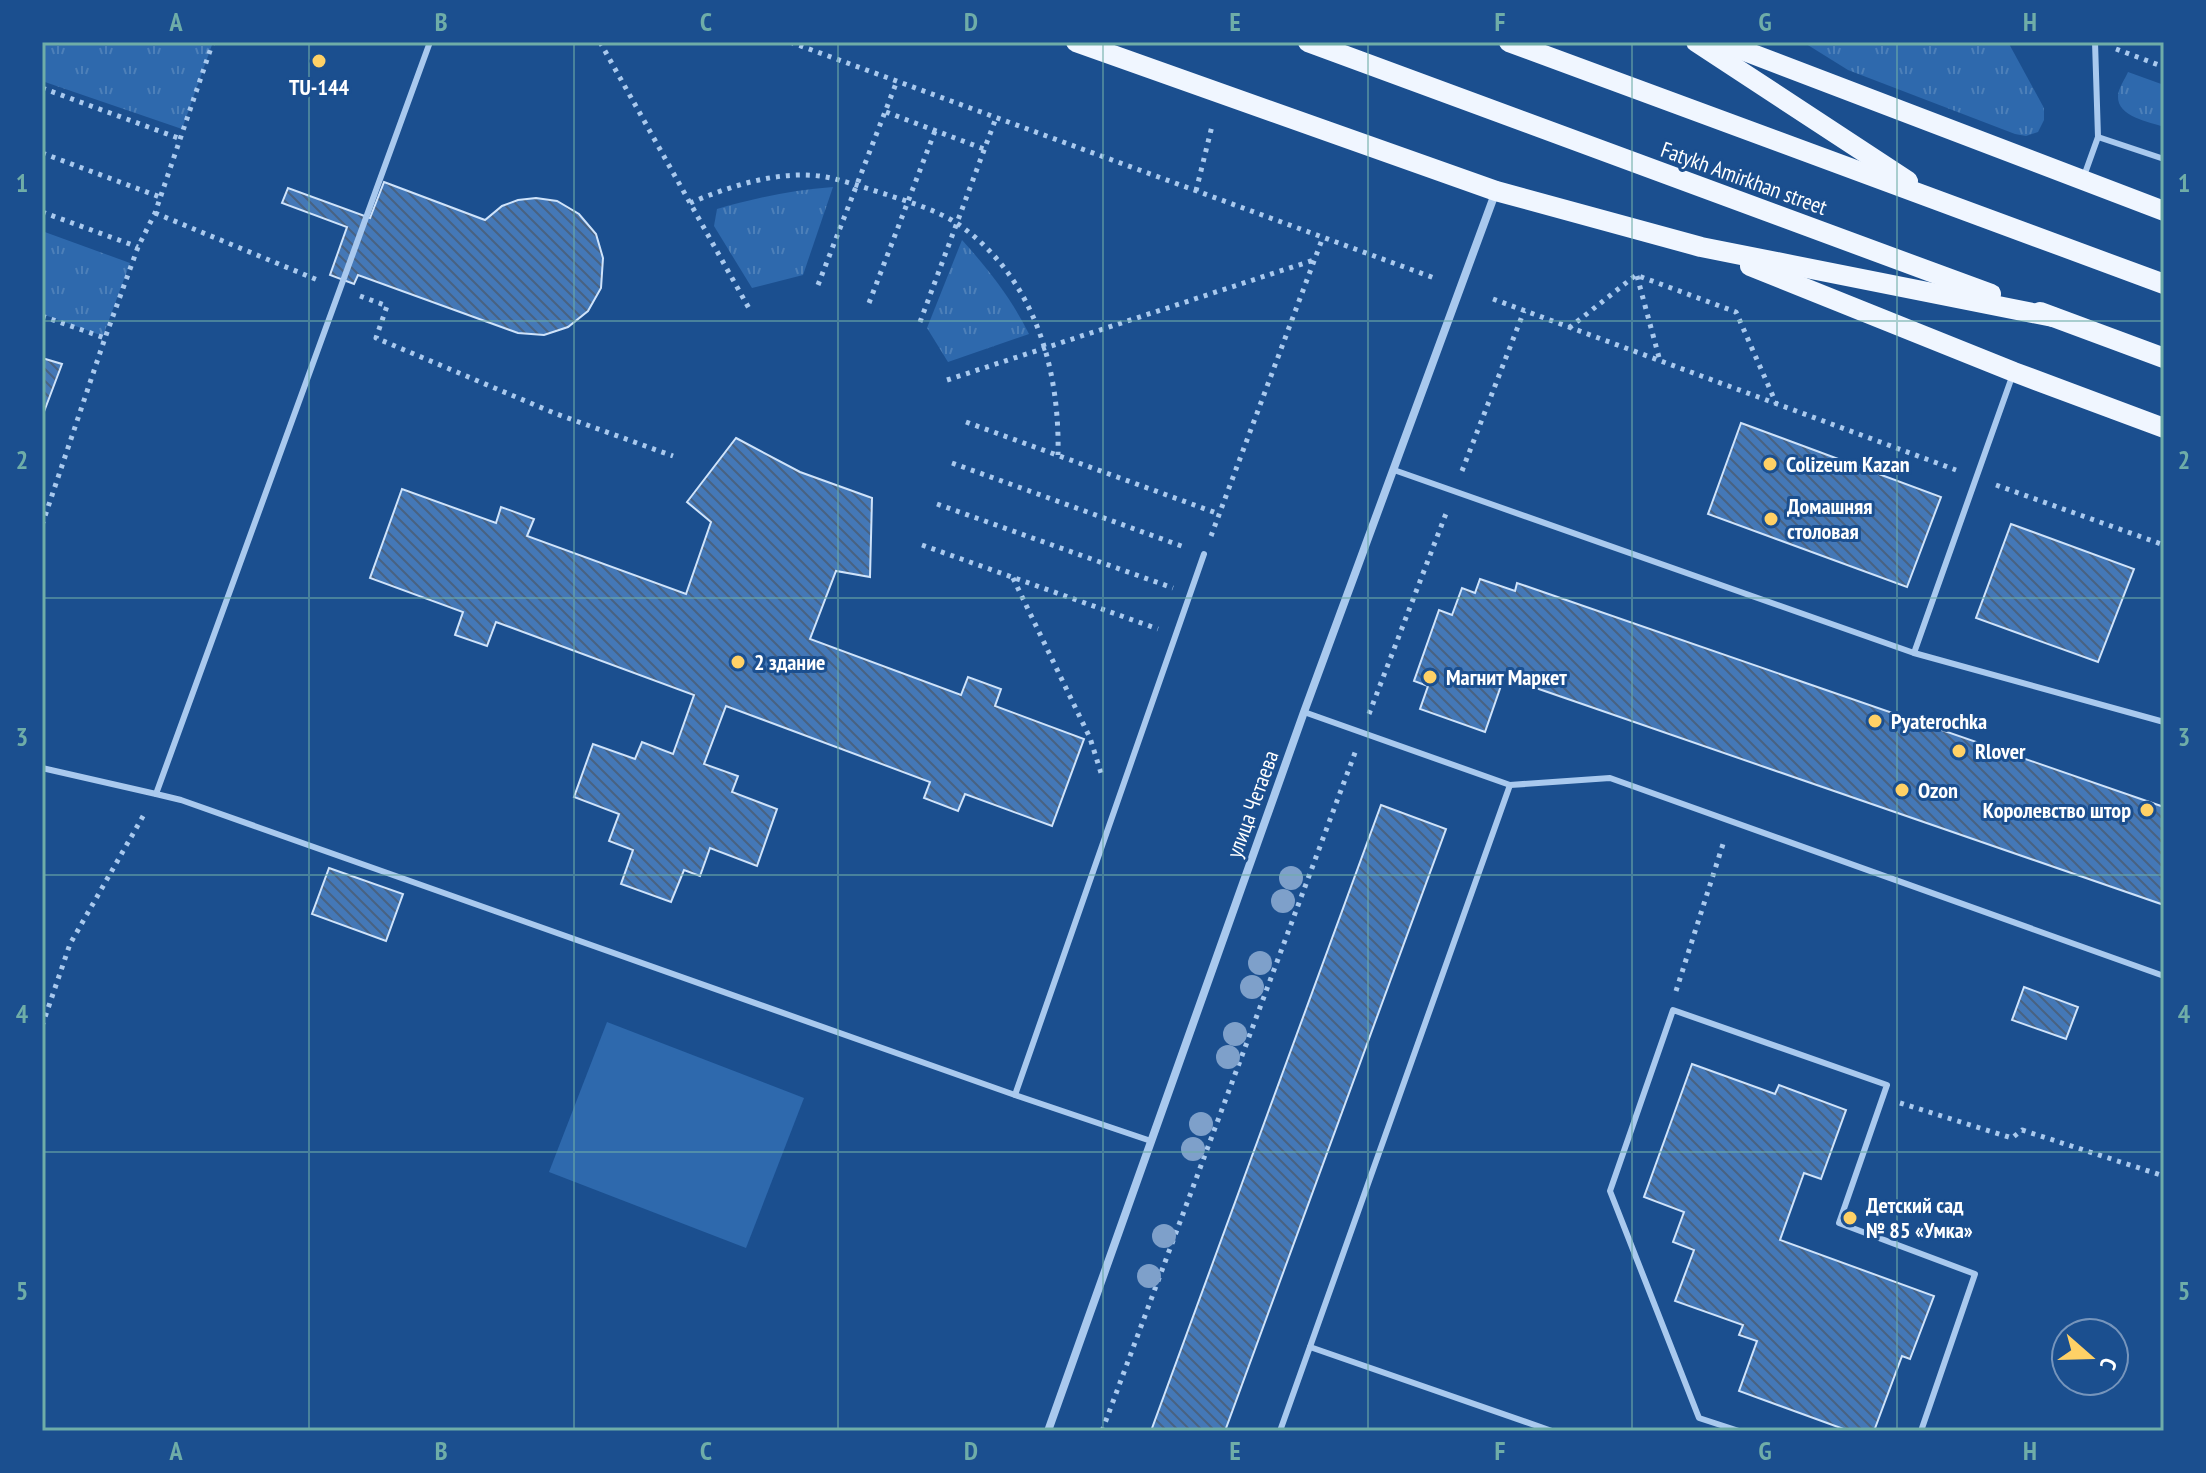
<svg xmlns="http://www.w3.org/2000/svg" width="2206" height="1473" font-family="'PT Sans Narrow',sans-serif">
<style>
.grass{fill:url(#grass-tufts)}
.pitch{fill:#2e69ad}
.building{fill:url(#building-back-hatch);stroke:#cfe3fa;stroke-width:2}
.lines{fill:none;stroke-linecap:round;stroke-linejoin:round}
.path{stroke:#a9c9ee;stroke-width:5;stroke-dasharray:4 6;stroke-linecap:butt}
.service{stroke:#a9c9ee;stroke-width:6}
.minor{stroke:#a9c9ee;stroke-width:8}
.primary{stroke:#f0f6ff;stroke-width:20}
.tree{fill:#7ea0ca}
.grid{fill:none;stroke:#6fada8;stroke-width:2;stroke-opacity:0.55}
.poi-dot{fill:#ffd166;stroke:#1b4f8f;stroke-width:3}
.labels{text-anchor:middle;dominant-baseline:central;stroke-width:6;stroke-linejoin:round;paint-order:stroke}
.poi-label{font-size:22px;font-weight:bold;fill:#fff;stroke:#1b4f8f;text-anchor:start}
.street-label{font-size:22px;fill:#fff;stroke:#1b4f8f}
.neatline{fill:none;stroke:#6fada8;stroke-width:3}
.grid-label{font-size:26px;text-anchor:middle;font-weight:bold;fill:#6fada8}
</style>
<defs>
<pattern id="grass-tufts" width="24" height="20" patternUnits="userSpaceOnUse" patternTransform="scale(2)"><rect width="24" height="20" fill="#2e69ad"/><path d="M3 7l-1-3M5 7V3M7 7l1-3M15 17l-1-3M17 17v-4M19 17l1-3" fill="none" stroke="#4d80b9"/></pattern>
<pattern id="building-back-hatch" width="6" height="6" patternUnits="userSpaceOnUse" patternTransform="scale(2)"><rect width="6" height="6" fill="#4478b7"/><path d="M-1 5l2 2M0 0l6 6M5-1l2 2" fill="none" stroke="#486282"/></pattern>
</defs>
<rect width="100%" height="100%" fill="#1b4f8f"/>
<g class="grass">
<path d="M43,42H213L182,129L42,81Z"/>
<path d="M1803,42H2008L2044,108V120L2038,132L2026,136L2015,134L1848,70Z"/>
<path d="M2128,72L2164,85V127C2150,122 2117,117 2118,96C2118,89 2125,79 2128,72Z"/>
<path d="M833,187L803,275L752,288L714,226L717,209C756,198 792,190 833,187Z"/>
<path d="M42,231L130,263L103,336L42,314Z"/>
<path d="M962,240C989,270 1011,298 1029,334L948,362L927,328Z"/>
</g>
<path class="pitch" d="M607,1022L804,1098L746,1248L549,1172Z"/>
<g class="building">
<path d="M384,182L485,220L502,206L518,200L536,198L557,201L579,214L596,234L603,258L601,288L588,311L568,327L544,335L518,333L358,275L354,284L330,275L347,227L282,203L288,188L370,218Z"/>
<path d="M42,358L62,364L42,417Z"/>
<path d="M1741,423L1941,497L1907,587L1708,514Z"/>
<path d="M736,438L800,472L872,498L870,577L836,571L810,639L961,695L968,677L1001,689L995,706L1084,739L1052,826L965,794L958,811L924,798L930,782L726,706L704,764L738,776L732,792L777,809L757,866L710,848L700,876L684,870L671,902L621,884L633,850L609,841L619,814L574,797L593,744L635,759L642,742L673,754L694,695L496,622L487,646L455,635L463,612L370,578L402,489L496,523L501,507L534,519L527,536L686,594L711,522L687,502Z"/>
<path d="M2011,524L2134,569L2098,662L1976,618Z"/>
<path d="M1480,579L1515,591L1517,583L2164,807V905L1504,677L1485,732L1420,709L1428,686L1414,681L1439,610L1452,615L1462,588L1475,593Z"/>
<path d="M1381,805L1446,829L1225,1431H1151Z"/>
<path d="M329,868L403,894L386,941L312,914Z"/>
<path d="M2024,987L2078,1007L2066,1039L2012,1020Z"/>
<path d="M1692,1064L1775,1094L1779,1085L1846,1110L1821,1179L1804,1173L1780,1240L1934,1296L1910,1359L1902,1356L1874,1431H1849L1739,1391L1757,1341L1739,1335L1743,1325L1675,1301L1694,1250L1673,1242L1684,1212L1644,1197Z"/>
</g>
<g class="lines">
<g class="path">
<path d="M600,42L751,312"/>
<path d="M790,42L1437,279"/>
<path d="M2116,49L2164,67"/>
<path d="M42,88L181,139"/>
<path d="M886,112L984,149"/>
<path d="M42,153L160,197"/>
<path d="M1196,191L1212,126"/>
<path d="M690,203C730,186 781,169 826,177C846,181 865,188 885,194C909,202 937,210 958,224C1034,277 1060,368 1058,455"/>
<path d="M42,212L138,247"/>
<path d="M155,213L320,281"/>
<path d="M1637,276L1660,361"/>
<path d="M818,285L897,81"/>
<path d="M360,296L387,306L376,338L554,413L673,456"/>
<path d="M1493,299L1956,470"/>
<path d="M869,303L935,131"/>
<path d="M42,316L105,338"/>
<path d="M920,322L996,118"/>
<path d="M1569,328L1636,275L1736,312L1776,403"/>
<path d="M947,380L1314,260"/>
<path d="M966,422L1219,514"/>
<path d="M952,463L1187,548"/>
<path d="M1462,471L1524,311"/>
<path d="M1996,485L2164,545"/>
<path d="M937,504L1173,588"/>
<path d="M42,525L105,338L138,247L155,213L213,42"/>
<path d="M1211,536L1323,237"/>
<path d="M922,545L1158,629"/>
<path d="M1013,578L1090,738L1102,776"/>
<path d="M1369,714L1447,511"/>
<path d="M1676,991L1724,841"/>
<path d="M42,1026L70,944L146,811"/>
<path d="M1900,1103L2012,1138L2022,1130L2164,1176"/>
<path d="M1102,1431L1356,750"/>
<path d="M2161,1431L2164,1429"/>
</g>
<g class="service">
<path d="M430,42L156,794L181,800L1015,1095L1204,554"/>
<path d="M2098,137L2164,159"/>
<path d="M2084,176L2098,137L2095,42"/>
<path d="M1394,470L1914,653L2164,722"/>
<path d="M1914,653L2013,374"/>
<path d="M1304,712L1510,785L1610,778L2164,976"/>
<path d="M42,768L156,794"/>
<path d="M1015,1095L1151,1141"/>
<path d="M1310,1347L1552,1431"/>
<path d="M1280,1431L1510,785"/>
<path d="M1739,1431L1699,1418L1610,1191L1673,1010L1887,1085L1839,1223L1975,1274L1921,1431"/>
</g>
<path class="minor" d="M1048,1431L1304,712L1496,191"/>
<g class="primary">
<path d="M1076,42L1496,191L1701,247L2053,317"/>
<path d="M1308,42L1991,294"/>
<path d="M1509,42L2164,284"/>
<path d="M1696,42L1908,181"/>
<path d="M1721,42L2164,211"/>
<path d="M1750,266L2014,372L2164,428"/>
<path d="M2040,312L2164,358"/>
</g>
</g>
<g class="tree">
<circle cx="1291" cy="878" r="12"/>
<circle cx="1283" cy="901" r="12"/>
<circle cx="1260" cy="963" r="12"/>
<circle cx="1252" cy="987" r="12"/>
<circle cx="1235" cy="1034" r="12"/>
<circle cx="1228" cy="1057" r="12"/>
<circle cx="1201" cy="1124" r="12"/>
<circle cx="1193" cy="1149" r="12"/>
<circle cx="1164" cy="1236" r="12"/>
<circle cx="1149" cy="1276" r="12"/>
</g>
<path class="grid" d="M309,42V1431M574,42V1431M838,42V1431M1103,42V1431M1368,42V1431M1632,42V1431M1897,42V1431M42,321H2164M42,598H2164M42,875H2164M42,1152H2164"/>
<g class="poi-dot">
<circle cx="319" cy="61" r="8"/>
<circle cx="1770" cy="464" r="8"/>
<circle cx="1771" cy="519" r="8"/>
<circle cx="738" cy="662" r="8"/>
<circle cx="1430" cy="677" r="8"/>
<circle cx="1875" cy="721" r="8"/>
<circle cx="1959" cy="751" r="8"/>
<circle cx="1902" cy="790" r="8"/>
<circle cx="2147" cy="810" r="8"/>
<circle cx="1850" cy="1218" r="8"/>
</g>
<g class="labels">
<g class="poi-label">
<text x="319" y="87" text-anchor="middle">TU-144</text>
<text x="1786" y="464">Colizeum Kazan</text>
<text x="1787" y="506">Домашняя<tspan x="1787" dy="25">столовая</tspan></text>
<text x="754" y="662">2 здание</text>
<text x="1446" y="677">Магнит Маркет</text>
<text x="1891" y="721">Pyaterochka</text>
<text x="1975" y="751">Rlover</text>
<text x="1918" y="790">Ozon</text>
<text x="2131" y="810" text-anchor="end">Королевство штор</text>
<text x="1866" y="1205">Детский сад<tspan x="1866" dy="25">№ 85 «Умка»</tspan></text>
</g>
<g class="street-label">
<text transform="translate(1744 178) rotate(20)">Fatykh Amirkhan street</text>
<text transform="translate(1252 804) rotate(-70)">улица Четаева</text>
</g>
</g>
<rect width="2206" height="1473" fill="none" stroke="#1b4f8f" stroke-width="88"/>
<g transform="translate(2090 1357) rotate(110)"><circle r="38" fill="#1b4f8f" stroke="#7695bc" stroke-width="2"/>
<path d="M0-6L14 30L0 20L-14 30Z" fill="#ffd166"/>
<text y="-12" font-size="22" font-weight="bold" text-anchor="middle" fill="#ffffff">С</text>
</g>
<rect x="44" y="44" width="2118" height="1385" class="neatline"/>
<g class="grid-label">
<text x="176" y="31">A</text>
<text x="441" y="31">B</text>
<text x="706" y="31">C</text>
<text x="971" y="31">D</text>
<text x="1235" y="31">E</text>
<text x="1500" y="31">F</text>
<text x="1765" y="31">G</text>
<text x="2030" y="31">H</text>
<text x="22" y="192">1</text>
<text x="2184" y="192">1</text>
<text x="22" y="469">2</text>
<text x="2184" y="469">2</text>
<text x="22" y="746">3</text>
<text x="2184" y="746">3</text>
<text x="22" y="1023">4</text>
<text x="2184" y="1023">4</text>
<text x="22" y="1300">5</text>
<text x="2184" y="1300">5</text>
<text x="176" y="1460">A</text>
<text x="441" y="1460">B</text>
<text x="706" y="1460">C</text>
<text x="971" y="1460">D</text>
<text x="1235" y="1460">E</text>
<text x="1500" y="1460">F</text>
<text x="1765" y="1460">G</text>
<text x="2030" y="1460">H</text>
</g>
</svg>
